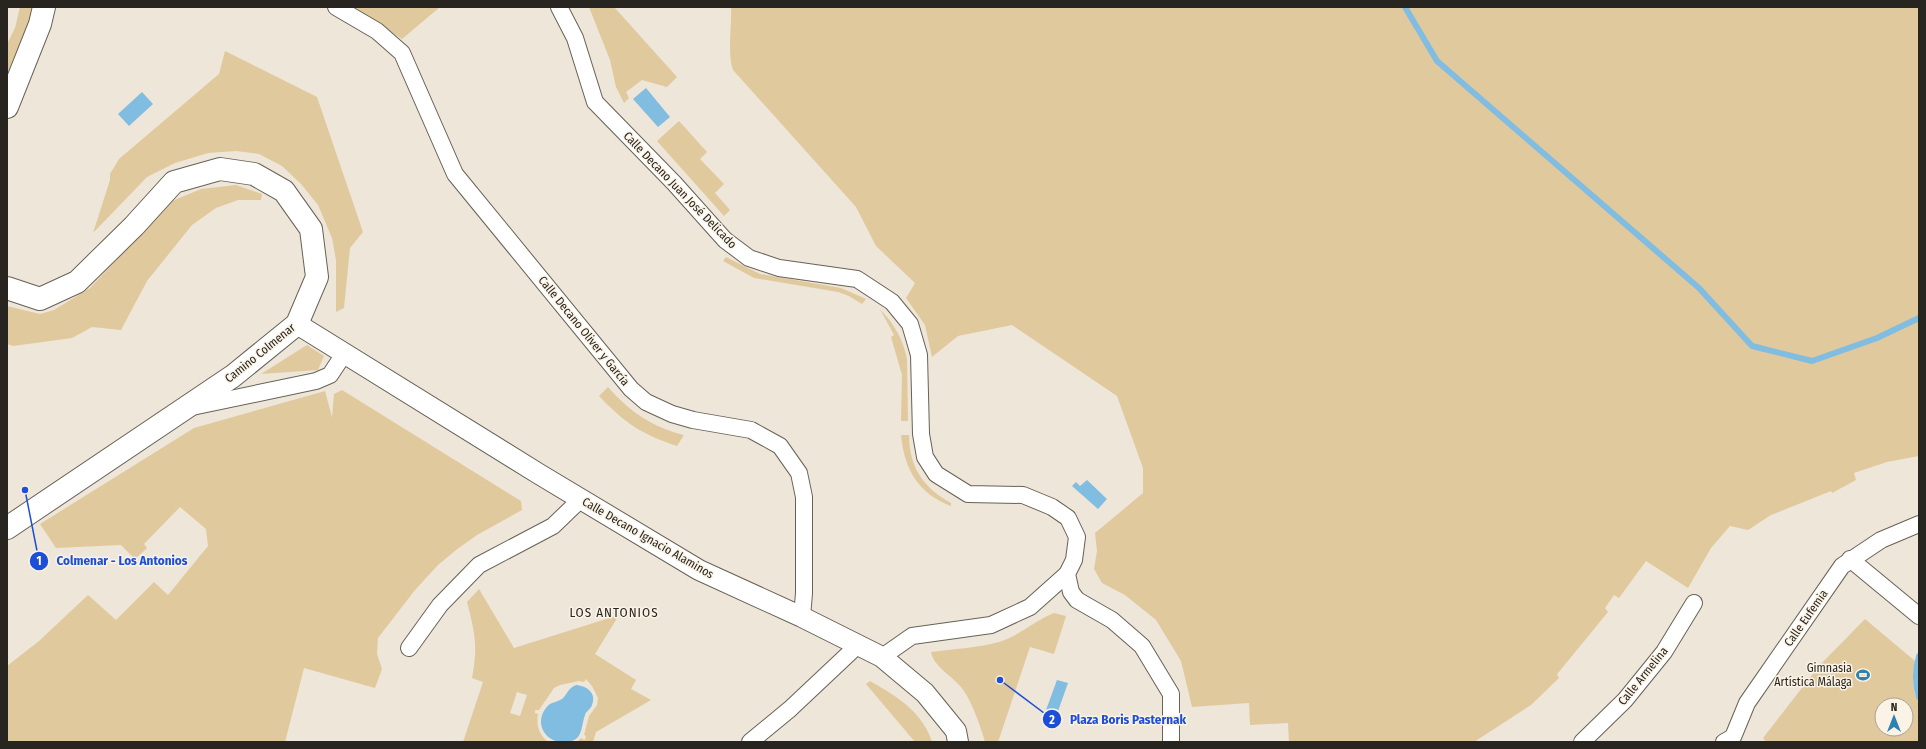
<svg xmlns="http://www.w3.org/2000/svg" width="1926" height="749" font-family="'Fira Sans Condensed',sans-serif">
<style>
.green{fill:#e1c99e;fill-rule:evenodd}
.water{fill:#81bce1}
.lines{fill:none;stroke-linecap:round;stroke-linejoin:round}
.stream{stroke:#81bce1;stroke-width:6}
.minor-casing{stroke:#686156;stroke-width:18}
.tertiary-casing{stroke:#686156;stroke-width:22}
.secondary-casing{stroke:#686156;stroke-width:24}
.minor{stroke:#fff;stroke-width:16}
.tertiary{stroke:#fff;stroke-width:20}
.secondary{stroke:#fff;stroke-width:22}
.labels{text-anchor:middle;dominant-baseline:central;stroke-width:3;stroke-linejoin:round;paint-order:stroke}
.street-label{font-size:12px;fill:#282520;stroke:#fbf3e6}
.poi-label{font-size:12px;fill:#282520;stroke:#fbf3e6;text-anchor:end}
.neighbourhood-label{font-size:13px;letter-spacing:1px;fill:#282520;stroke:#fbf3e6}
.leader{fill:none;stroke:#1d4ed8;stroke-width:1.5}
.callout-dot{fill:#1d4ed8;stroke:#fbf3e6;stroke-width:1.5}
.mark-label{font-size:12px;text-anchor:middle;font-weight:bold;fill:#fff}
.callout-label{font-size:13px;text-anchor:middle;font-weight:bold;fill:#1d4ed8;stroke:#fbf3e6;stroke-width:3;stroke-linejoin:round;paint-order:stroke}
</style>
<rect width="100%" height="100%" fill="#ede6d9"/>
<g class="green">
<path d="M20,7H34L27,31L7,75V44L15,28Z"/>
<path d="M353,7H440L402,39Z"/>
<path d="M589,7H614L677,77L667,87L642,80L626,92L629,98L624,103L616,87L610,60Z"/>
<path d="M731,7H1919V456L1887,462L1854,473L1856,480L1832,493L1831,491L1771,515L1748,530L1730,526L1711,548L1688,588L1646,561L1619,598L1614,595L1605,608L1608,612L1558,673L1557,675L1559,678L1531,705L1474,742H1289L1288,723L1250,725L1249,703L1192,707L1181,661L1156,620L1125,595L1102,583L1094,569L1097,551L1095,533L1143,493V468L1117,396L1012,325L958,336L932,357L925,325L906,298L915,283L876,246L856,207L733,70C727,54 732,26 731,7Z"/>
<path d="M225,51L317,97L363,232L350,248L344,308L336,312V260L332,238L318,205L301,184L282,166L259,154L236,151L208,153L175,163L147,177L93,233L110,180V174L119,159L219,74Z"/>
<path d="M679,121L707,152L700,159L724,184L715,193L730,210L724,216L657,141Z"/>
<path d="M236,185L262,194L261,200H238L216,208L192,225L147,281L121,330L92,327L72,338L13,346L7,344V306L40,314L54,310L90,288L172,201L201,189Z"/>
<path d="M726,257L760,274L841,288L866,299L862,304L849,296L838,292L754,278L723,261Z"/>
<path d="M880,309C894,324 903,339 907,359L908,421H901L902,375L891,337L894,335Z"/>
<path d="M307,345L324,356L318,370L261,374Z"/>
<path d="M608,387C629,411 652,427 684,435L677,446C641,434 625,423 599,396Z"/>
<path d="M342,390L521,501L522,510L477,535L456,550L438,565L415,590L378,638L377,654L382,669L375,688L304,668L285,742H7V666L39,641L88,595L116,620L154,582L168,595L208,546L206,529L180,507L144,544L147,548L135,559L121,545L56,548L40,524L194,428L325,391L332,417L334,394Z"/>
<path d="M901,435H909C909,466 923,488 951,503V506C918,494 904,468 901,435Z"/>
<path d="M479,589L514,648L619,615L595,654L636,680L631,689L651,700L596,732L593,742H577L581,738L585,740L586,736L584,735L589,716L597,705L598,698L592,686L586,679L584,682L579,681L560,685L554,688L539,710H535V713L538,714C536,725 539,735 548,742H463L483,682L472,678C478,646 475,633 467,602ZM517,692L527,695L520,716L510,713Z"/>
<path d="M1054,613L1066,616L1054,654L1030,647L998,742H985C981,727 971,699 961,687C952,676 933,666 931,652C953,649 977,648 999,642C1019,636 1034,621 1054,613Z"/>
<path d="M1865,619L1915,661C1913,674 1911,691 1919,702V742H1766L1763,738L1819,666ZM1882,705H1906V729H1882Z"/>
<path d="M870,681C896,696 922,711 932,742H915L866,684Z"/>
</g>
<g class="water">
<path d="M646,88L670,117L658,127L633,99Z"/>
<path d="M142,92L153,104L129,126L118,114Z"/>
<path d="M1087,480L1107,499L1098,509L1072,486L1076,482L1080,486Z"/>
<path d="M1057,680L1068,683L1057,714L1046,710Z"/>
<path d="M576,685C587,686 597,693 592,705C591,709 586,711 585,715C580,729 584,742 563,742C545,742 534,723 546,708C550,701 559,703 564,697C568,692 569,688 576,685Z"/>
</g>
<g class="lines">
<g class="stream">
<path d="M1405,7L1437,61L1699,288L1752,346L1812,361L1877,338L1919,318"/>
<path d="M1919,656C1915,670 1915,684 1919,697"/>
</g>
<g class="minor-casing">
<g id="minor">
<path d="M336,7L377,31L402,53L455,174L631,389L646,402L672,414L693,420L751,430L780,446L799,473L804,497V593L802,617"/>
<path d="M559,7L575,38L595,102L674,183L725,240L749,258L779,268L857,279L892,302L910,324L919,355L921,434L925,457L936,474L968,494L1023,495L1052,507L1068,518L1077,537L1074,560L1067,574L1071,592L1077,600L1112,620L1142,646L1171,694V742"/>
<path d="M192,407L316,381L330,375L344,354"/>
<path d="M1850,559L1919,616"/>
<path d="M409,648L440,605L479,565L553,526L581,499"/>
<path d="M882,657L912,636L991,625L1030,607L1067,574"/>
<path d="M750,742L790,709L858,645"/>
<path d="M1582,742L1625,700L1664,652L1694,603"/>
<path d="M1724,742L1733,737L1747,703L1842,566L1881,540L1919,524"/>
</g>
</g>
<g class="tertiary-casing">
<path id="tertiary" d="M297,324L539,474L699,570L802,617L882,657L925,693L956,731L958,742"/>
</g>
<g class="secondary-casing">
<g id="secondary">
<path d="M7,107L40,24L44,7"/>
<path d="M7,288L40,299L77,282L134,226L174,182L220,169L254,174L284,191L311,229L317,277L297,324L233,376L7,528"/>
</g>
</g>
<use href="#minor" class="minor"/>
<use href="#tertiary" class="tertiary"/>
<use href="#secondary" class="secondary"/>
</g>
<defs>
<g id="stadium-bare" transform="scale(1.08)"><path d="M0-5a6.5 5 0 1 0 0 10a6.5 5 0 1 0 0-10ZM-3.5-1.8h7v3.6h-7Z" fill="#2c82b1" stroke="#fbf3e6" stroke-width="2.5" paint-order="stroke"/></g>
</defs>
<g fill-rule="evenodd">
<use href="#stadium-bare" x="1863" y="675"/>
</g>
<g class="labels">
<g class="street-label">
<text transform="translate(680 190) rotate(46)">Calle Decano Juan José Delicado</text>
<text transform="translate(584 331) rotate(51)">Calle Decano Oliver y García</text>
<text transform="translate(260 353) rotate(-39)">Camino Colmenar</text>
<text transform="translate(648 538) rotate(30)">Calle Decano Ignacio Alaminos</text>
<text transform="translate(1806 618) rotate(-55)">Calle Eufemia</text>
<text transform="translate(1643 676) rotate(-51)">Calle Armelina</text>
</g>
<g class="poi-label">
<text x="1852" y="668">Gimnasia<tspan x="1852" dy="14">Artística Málaga</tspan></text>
</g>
<g class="neighbourhood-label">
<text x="614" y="612">LOS ANTONIOS</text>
</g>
</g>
<path class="leader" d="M25 490L39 561M1000 680L1052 719"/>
<g class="callout-dot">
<circle cx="25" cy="490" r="4"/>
<circle cx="1000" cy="680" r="4"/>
<circle cx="39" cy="561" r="10"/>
<circle cx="1052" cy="719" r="10"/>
</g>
<g class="mark-label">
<text x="39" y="565">1</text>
<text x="1052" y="724">2</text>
</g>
<g class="callout-label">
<text x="122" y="565">Colmenar - Los Antonios</text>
<text x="1128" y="724">Plaza Boris Pasternak</text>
</g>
<rect width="1926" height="749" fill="none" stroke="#282520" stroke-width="16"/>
<g transform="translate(1894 717)"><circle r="19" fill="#fbf3e6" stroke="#a7a197"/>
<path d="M0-3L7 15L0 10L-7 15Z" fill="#2c82b1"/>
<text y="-6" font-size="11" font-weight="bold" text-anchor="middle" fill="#282520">N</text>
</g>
</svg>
